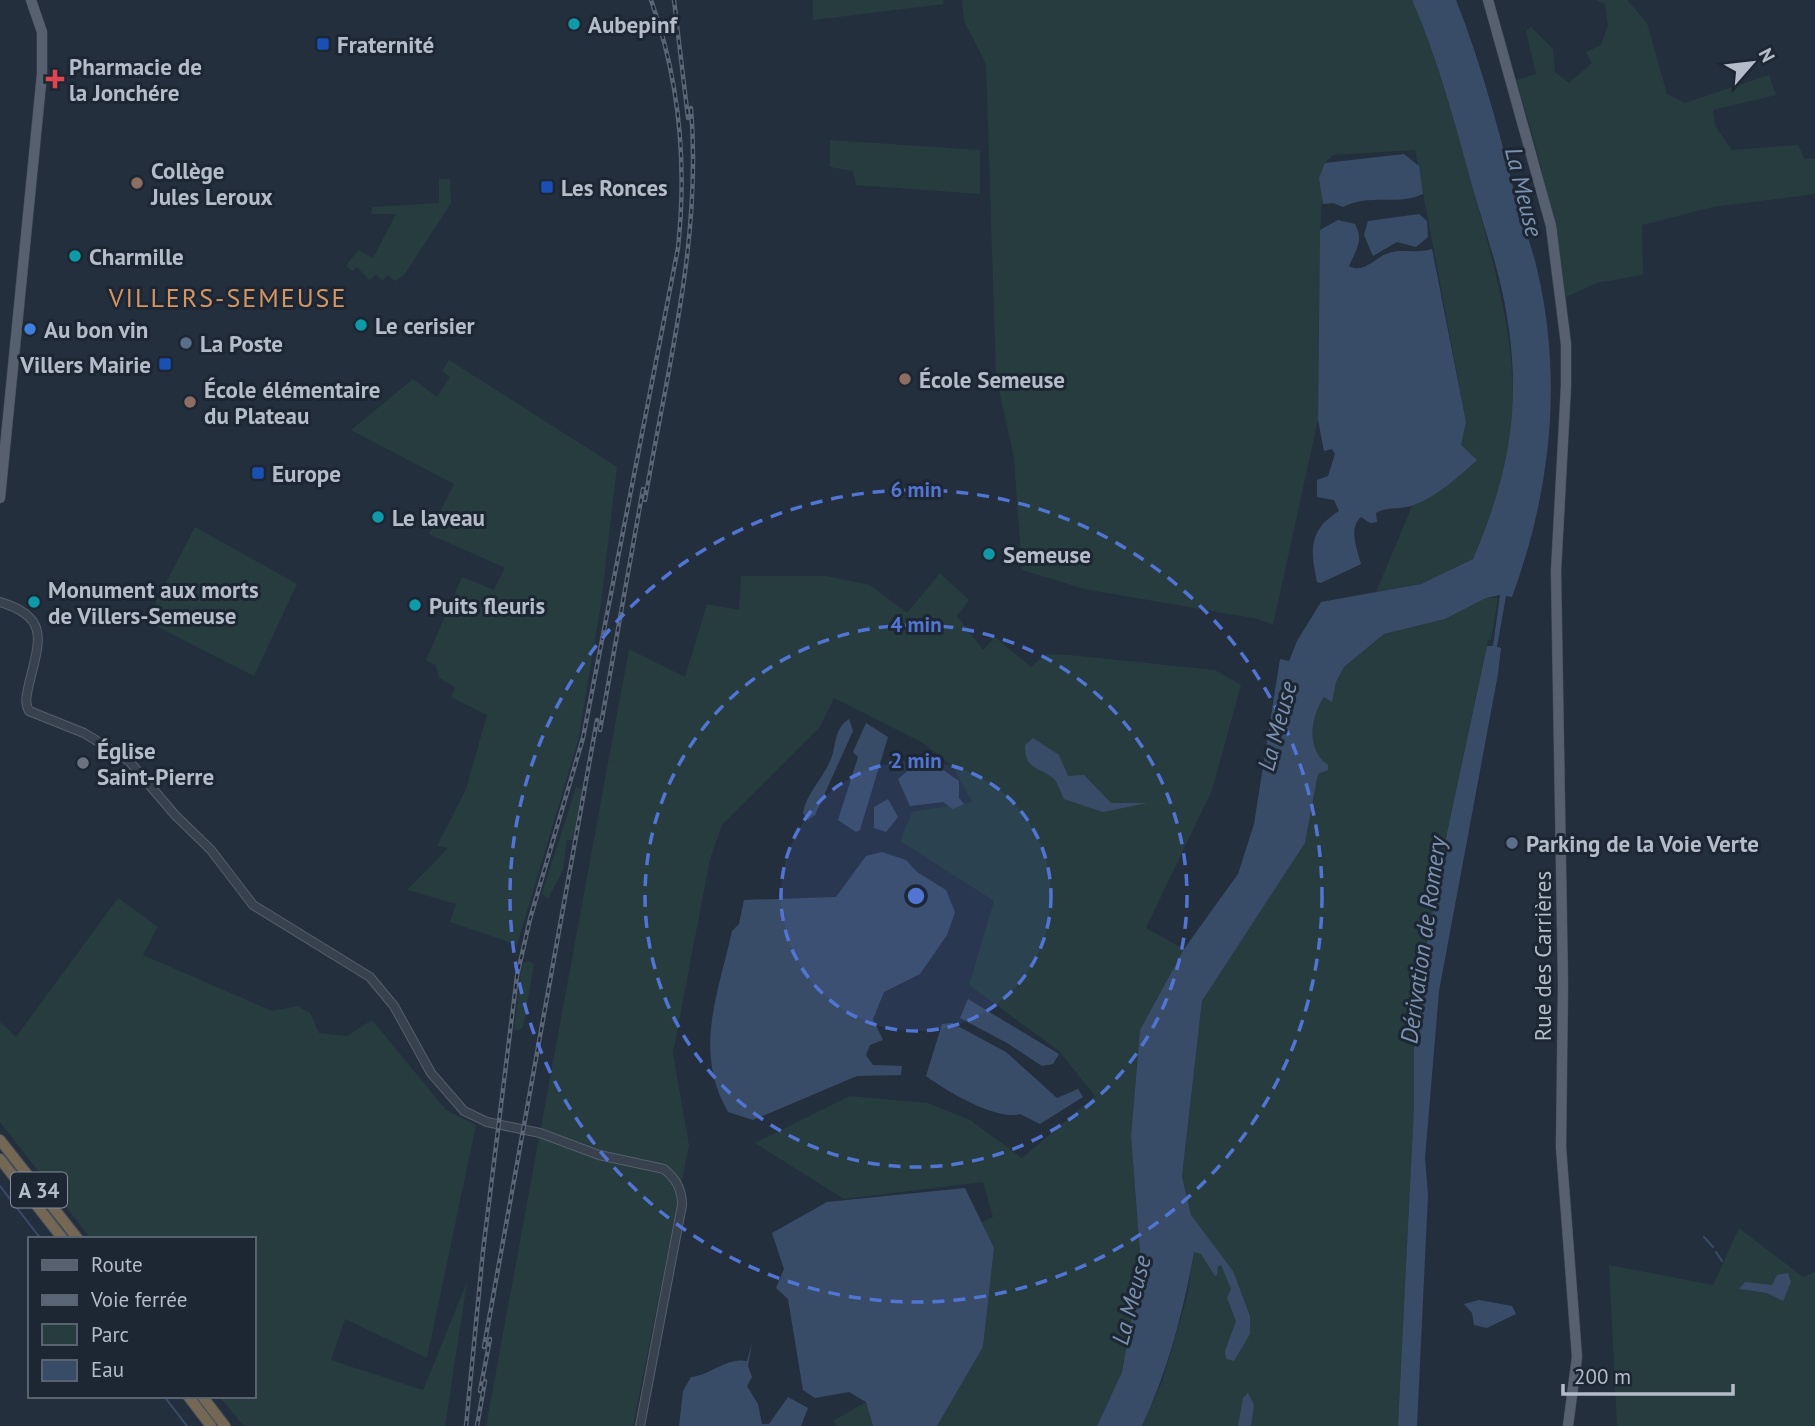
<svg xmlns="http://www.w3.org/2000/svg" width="1815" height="1426" font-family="'PT Sans',sans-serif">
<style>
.green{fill:#263c3f}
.water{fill:#394c67}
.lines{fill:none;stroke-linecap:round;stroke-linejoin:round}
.stream{stroke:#394c67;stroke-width:2}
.minor-casing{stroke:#565f6c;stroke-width:10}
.major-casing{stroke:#414a57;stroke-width:11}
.highway-casing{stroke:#434c59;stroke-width:12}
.minor{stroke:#38414e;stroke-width:8}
.major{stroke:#56606e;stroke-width:10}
.highway{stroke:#746855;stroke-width:10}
.rail-casing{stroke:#5a6575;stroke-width:4.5}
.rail{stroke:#1d2633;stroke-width:2;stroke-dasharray:5;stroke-linecap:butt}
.ring{fill:none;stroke:#5274d3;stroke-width:3.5;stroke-dasharray:12 9}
.culture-dot{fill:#0f9aa8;stroke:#1d2633;stroke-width:2.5}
.transit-dot{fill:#1a4fb4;stroke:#1d2633;stroke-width:2.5}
.health-dot{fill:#e0444e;stroke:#1d2633;stroke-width:2.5}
.education-dot{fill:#8d6e63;stroke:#1d2633;stroke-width:2.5}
.shop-dot{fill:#3f7fe0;stroke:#1d2633;stroke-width:2.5}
.service-dot{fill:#5c6f8a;stroke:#1d2633;stroke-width:2.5}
.worship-dot{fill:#6b7280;stroke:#1d2633;stroke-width:2.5}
.labels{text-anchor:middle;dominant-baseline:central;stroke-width:6;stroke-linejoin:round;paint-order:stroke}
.shield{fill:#1d2633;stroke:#878f9c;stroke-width:2}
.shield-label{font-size:21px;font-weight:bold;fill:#b4bcc9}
.poi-label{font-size:23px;font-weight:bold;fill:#b4bcc9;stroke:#1d2633;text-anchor:start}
.street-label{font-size:23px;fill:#b4bcc9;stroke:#1d2633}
.water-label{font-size:24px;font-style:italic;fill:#7c92b1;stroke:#1d2633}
.quarter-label{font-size:26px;letter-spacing:2px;fill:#d59563;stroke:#1d2633}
.centre{fill:#5274d3;stroke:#1d2633;stroke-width:3.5}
.ring-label{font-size:21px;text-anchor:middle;font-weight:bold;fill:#5274d3;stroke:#1d2633;stroke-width:6;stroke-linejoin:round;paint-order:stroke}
</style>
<rect width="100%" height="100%" fill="#242f3e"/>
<g class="green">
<path d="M813,0H943L944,4L813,20Z"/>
<path d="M962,0H1412C1438,59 1454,120 1471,182C1494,265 1519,345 1512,432C1508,475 1490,519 1473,559L1421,584L1376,592L1412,506L1445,488L1466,422L1415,150L1333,155L1325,163L1320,230L1318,420L1273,625L1258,619L1084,589L1022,570L1014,458L996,376L986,64L964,21Z"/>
<path d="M1596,0H1627L1647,23L1667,94L1685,103L1769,75L1776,95L1713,110L1715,126L1732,150L1798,145L1805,159L1815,158V194L1713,207L1642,225L1643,275L1597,283L1566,297C1557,222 1538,152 1516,80L1536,74L1526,31L1531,27L1553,49L1555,72L1569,83L1592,63L1586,52L1601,45L1608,25L1605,4Z"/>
<path d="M830,140L980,150V194L856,185L853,171L830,167Z"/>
<path d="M439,179H450L451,203L404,275L395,281L388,275L382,281L376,274L370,280L357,267L352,271L346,266L358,250L373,258L396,214H371L372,207L439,203Z"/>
<path d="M449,360L617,467L601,604L578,741L517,945L450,922L456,904L407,890L448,848L437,846L466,789L487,715L451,697L455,687L439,678L436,666L426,660L462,577L494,590L505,568L429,534L454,484L351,430L413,379L437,397L450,377L442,371Z"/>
<path d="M195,527L297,584L254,676L146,621Z"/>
<path d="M940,573L969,600L957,616L983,650L995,637L1031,667L1046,654L1069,655L1215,670L1241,685L1212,790L1146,928L1184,949L1140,1030L1131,1136L1141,1265L1122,1372L1097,1426H937L983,1347L994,1248L981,1223L993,1217L983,1182L844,1199L755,1143L850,1096L928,1103L970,1120L1022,1158L1095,1096L1059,1051L969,985L994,901L900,841L912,812L972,802L953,767L923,743L834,698L819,728L722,825L710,859L673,1053L689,1145L633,1426H486L629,649L685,677L707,604L739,610L741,576H826L870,585L907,613Z"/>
<path d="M1486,598H1498L1491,640H1488L1447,833L1421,977L1414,1048V1107L1398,1426H1142L1162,1382L1187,1297L1196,1235L1182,1176L1202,1001L1305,843L1318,774L1327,765C1306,750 1310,718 1324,697L1332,701L1336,682L1344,667L1384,634L1445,619Z"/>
<path d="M576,787L582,789L573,840H567L563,870L548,899L542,893Z"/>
<path d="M118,898L158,927L143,955L272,1011L298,1006L310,1013L319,1033L347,1036L372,1020L446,1110L476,1125L427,1358L345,1319L331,1360L423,1390L467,1282L445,1426H244L219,1396H254V1239H91L0,1122V1022L16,1037Z"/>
<path d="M528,961L534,964L523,1027L519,1030H514L521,972L523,963Z"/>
<path d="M1739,1228L1803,1277L1815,1272V1426H1617L1609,1265L1713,1285Z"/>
<path d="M866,1402L873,1426H837L833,1421Z"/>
</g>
<g class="water">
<path d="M1412,0H1456C1482,66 1500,134 1517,203C1523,225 1532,247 1537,269C1563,379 1551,491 1512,597L1506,596L1498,641L1497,647L1501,648L1498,674L1439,991L1425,1158L1428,1195L1417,1426H1398L1414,1107V1048L1421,977L1447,833L1487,646H1493L1500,595L1486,598L1445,619L1384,634L1344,667L1336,682L1332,702L1324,697C1310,718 1306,750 1328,765V770L1318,774L1305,843L1202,1001L1182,1176L1191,1215L1233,1271L1250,1316V1334L1234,1361L1226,1359L1225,1351L1236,1321L1227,1298L1231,1289L1221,1265L1218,1266L1217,1275L1215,1276L1201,1254L1194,1252C1183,1313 1168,1370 1142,1426H1097L1122,1372L1141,1265L1131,1136L1140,1030L1184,949L1238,874L1254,824L1280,659L1289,661L1297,641L1321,602L1421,584L1473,559C1512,468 1523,397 1504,300C1496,260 1482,221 1471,182C1454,120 1438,59 1412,0Z"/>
<path d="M1404,154L1419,166L1423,194C1398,206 1368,193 1343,207L1333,203L1323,204L1319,178L1325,163Z"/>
<path d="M1419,214L1427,221L1428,237L1416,247L1397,242L1373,256L1364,235L1368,221Z"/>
<path d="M1338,220L1355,224C1364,240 1356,250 1349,266C1363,274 1374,259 1386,254C1400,248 1415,254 1432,249L1466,422L1461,445L1477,460C1458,477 1438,496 1414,505C1402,510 1388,506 1376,513L1377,522L1370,523L1361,517C1348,528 1357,549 1361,564L1321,583L1317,582C1310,549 1309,530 1339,511L1334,500L1317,497V480L1328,476L1335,454L1332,449L1324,451L1318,420L1320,230Z"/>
<path d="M849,719L853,731L815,815L808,820L803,813C807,791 827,775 833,753C836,740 836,728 849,719Z"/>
<path d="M866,723L888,737L860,830L856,832L838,820L858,757L853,752Z"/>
<path d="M1033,738L1059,755L1068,776L1084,775L1111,803H1147L1103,812L1064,799C1060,792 1059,784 1053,778C1038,766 1025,771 1025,745Z"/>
<path d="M924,757L959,781V798L964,804L953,809L943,802L910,806L898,779Z"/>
<path d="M888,799L898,817L886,832L874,828V807Z"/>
<path d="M882,852L906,860L917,872L946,890L955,912L947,935L920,974L884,992L873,1019L883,1040L870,1045L866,1055L873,1065L902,1066L901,1075L857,1076L753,1120L728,1112C693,1051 718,995 732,931L739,924L744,900L836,897L866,856Z"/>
<path d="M968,999L1059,1054L1053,1064L1042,1066L1007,1043L960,1018Z"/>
<path d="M952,1023L1006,1052L1057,1098L1078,1089L1083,1097L1040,1124L1020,1114C997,1121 946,1091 926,1076L942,1024Z"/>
<path d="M965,1188L994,1248L983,1347L937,1426H873L866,1402L849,1392L815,1398L803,1390L788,1299L776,1288L784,1269L772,1233L827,1202Z"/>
<path d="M1788,1273L1791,1282L1783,1301L1767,1293L1739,1289L1745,1282L1772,1285L1777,1275Z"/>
<path d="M1479,1300L1512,1306L1516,1314L1487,1328L1474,1325L1472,1313L1464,1304Z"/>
<path d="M752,1343L748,1366L752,1377L747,1386L758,1404L762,1424H769L788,1397L808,1408L801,1426H679L683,1391L691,1377C711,1375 726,1357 747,1361Z"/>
<path d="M1248,1393L1254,1405L1251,1426H1238L1243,1398Z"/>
</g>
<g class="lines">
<g class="stream">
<path d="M0,1186L41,1239"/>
<path d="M1704,1237L1713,1247"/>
<path d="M1716,1252L1722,1261"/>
<path d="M164,1396L187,1426"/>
</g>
<g class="minor-casing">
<path id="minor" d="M0,602C51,617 39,642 29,684C27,694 24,702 29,711L84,733L129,761L175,815L211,850L253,905L370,977L394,1006L431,1073L464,1111L487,1122L540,1133L599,1155L664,1169C676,1179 682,1189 682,1205L640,1426"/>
</g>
<g class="major-casing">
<g id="major">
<path d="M1488,0L1551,226L1566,344V386L1556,571L1563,984L1561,1147L1577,1357L1568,1426"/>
<path d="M0,498L42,74V32L31,0"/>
</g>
</g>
<g class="highway-casing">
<g id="highway">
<path d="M0,1140L78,1239"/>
<path d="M0,1159L63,1239"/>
<path d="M188,1396L211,1426"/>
<path d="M202,1396L225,1426"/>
</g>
</g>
<use href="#minor" class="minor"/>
<use href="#major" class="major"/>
<use href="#highway" class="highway"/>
<g class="rail-casing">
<g id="rail">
<path d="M674,0L688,118"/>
<path d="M645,500C667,370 702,240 691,108"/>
<path d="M600,730L643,489"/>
<path d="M484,1347L597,720"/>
<path d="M480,1391L490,1339"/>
<path d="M466,1426L483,1251L517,976L530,919L583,738L678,248C687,163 680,81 651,0"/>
<path d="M477,1426L485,1381"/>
</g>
</g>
<use href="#rail" class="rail"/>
</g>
<circle cx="916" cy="896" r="135" fill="#5274d3" fill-opacity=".12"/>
<g class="ring">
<circle cx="916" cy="896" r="135"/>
<circle cx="916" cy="896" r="271"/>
<circle cx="916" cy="896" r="406"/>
</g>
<g class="culture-dot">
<circle cx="574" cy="24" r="7"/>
<circle cx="75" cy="256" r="7"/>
<circle cx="361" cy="325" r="7"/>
<circle cx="378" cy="517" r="7"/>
<circle cx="989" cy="554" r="7"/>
<circle cx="34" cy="602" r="7"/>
<circle cx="415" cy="605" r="7"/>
</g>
<g class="transit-dot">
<rect x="316" y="37" width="14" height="14" rx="3.5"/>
<rect x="540" y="180" width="14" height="14" rx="3.5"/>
<rect x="158" y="357" width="14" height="14" rx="3.5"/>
<rect x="251" y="466" width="14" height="14" rx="3.5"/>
</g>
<path class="health-dot" d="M51.5 68.5h7v7h7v7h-7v7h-7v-7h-7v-7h7z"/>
<g class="education-dot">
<circle cx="137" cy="183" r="7"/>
<circle cx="905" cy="379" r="7"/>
<circle cx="190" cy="402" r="7"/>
</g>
<circle class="shop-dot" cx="30" cy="329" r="7"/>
<g class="service-dot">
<circle cx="186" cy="343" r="7"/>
<circle cx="1512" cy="843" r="7"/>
</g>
<circle class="worship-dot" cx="83" cy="763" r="7"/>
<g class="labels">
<rect class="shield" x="11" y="1172.5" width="56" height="35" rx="5"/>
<g class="shield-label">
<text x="39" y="1190">A 34</text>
</g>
<g class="poi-label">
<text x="588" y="24">Aubepinf</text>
<text x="337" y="44">Fraternité</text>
<text x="69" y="66">Pharmacie de<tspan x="69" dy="26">la Jonchére</tspan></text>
<text x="151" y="170">Collège<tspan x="151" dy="26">Jules Leroux</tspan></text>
<text x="561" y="187">Les Ronces</text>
<text x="89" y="256">Charmille</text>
<text x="375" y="325">Le cerisier</text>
<text x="44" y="329">Au bon vin</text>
<text x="200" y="343">La Poste</text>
<text x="151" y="364" text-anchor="end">Villers Mairie</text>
<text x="919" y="379">École Semeuse</text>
<text x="204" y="389">École élémentaire<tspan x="204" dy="26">du Plateau</tspan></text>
<text x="272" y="473">Europe</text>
<text x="392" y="517">Le laveau</text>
<text x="1003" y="554">Semeuse</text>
<text x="48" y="589">Monument aux morts<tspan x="48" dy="26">de Villers-Semeuse</tspan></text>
<text x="429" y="605">Puits fleuris</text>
<text x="97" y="750">Église<tspan x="97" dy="26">Saint-Pierre</tspan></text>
<text x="1526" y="843">Parking de la Voie Verte</text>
</g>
<g class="street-label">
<text transform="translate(1542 956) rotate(-90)">Rue des Carrières</text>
</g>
<g class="water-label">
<text transform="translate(1524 192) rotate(76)">La Meuse</text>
<text transform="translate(1277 726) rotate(-75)">La Meuse</text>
<text transform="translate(1423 940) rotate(-82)">Dérivation de Romery</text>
<text transform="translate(1131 1300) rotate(-75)">La Meuse</text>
</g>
<g class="quarter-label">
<text x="228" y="297">VILLERS-SEMEUSE</text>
</g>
</g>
<circle cx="916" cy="896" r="10" class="centre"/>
<g class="ring-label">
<text x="916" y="497">6 min</text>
<text x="916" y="632">4 min</text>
<text x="916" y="768">2 min</text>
</g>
<rect x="28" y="1237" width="228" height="161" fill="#1d2633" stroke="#59626f" stroke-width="2"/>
<rect x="42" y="1260" width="35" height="10" fill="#56606e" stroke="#59626f" stroke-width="2"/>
<text x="91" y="1272" font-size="21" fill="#b4bcc9">Route</text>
<rect x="42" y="1295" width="35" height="10" fill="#5a6575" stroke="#59626f" stroke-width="2"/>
<text x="91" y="1307" font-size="21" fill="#b4bcc9">Voie ferrée</text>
<rect x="42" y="1324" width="35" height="21" fill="#263c3f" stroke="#59626f" stroke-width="2"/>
<text x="91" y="1342" font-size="21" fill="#b4bcc9">Parc</text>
<rect x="42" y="1360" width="35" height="21" fill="#394c67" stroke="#59626f" stroke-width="2"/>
<text x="91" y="1377" font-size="21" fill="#b4bcc9">Eau</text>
<g transform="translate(1752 63) rotate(62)" stroke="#1d2633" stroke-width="5" paint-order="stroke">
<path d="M0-5L12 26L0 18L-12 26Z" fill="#b4bcc9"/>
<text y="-10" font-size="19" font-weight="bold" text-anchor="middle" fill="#b4bcc9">N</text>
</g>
<path d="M1563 1384v10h170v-10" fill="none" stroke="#b4bcc9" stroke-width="3.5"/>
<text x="1574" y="1384" font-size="21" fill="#b4bcc9" stroke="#1d2633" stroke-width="5" paint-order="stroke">200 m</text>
</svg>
